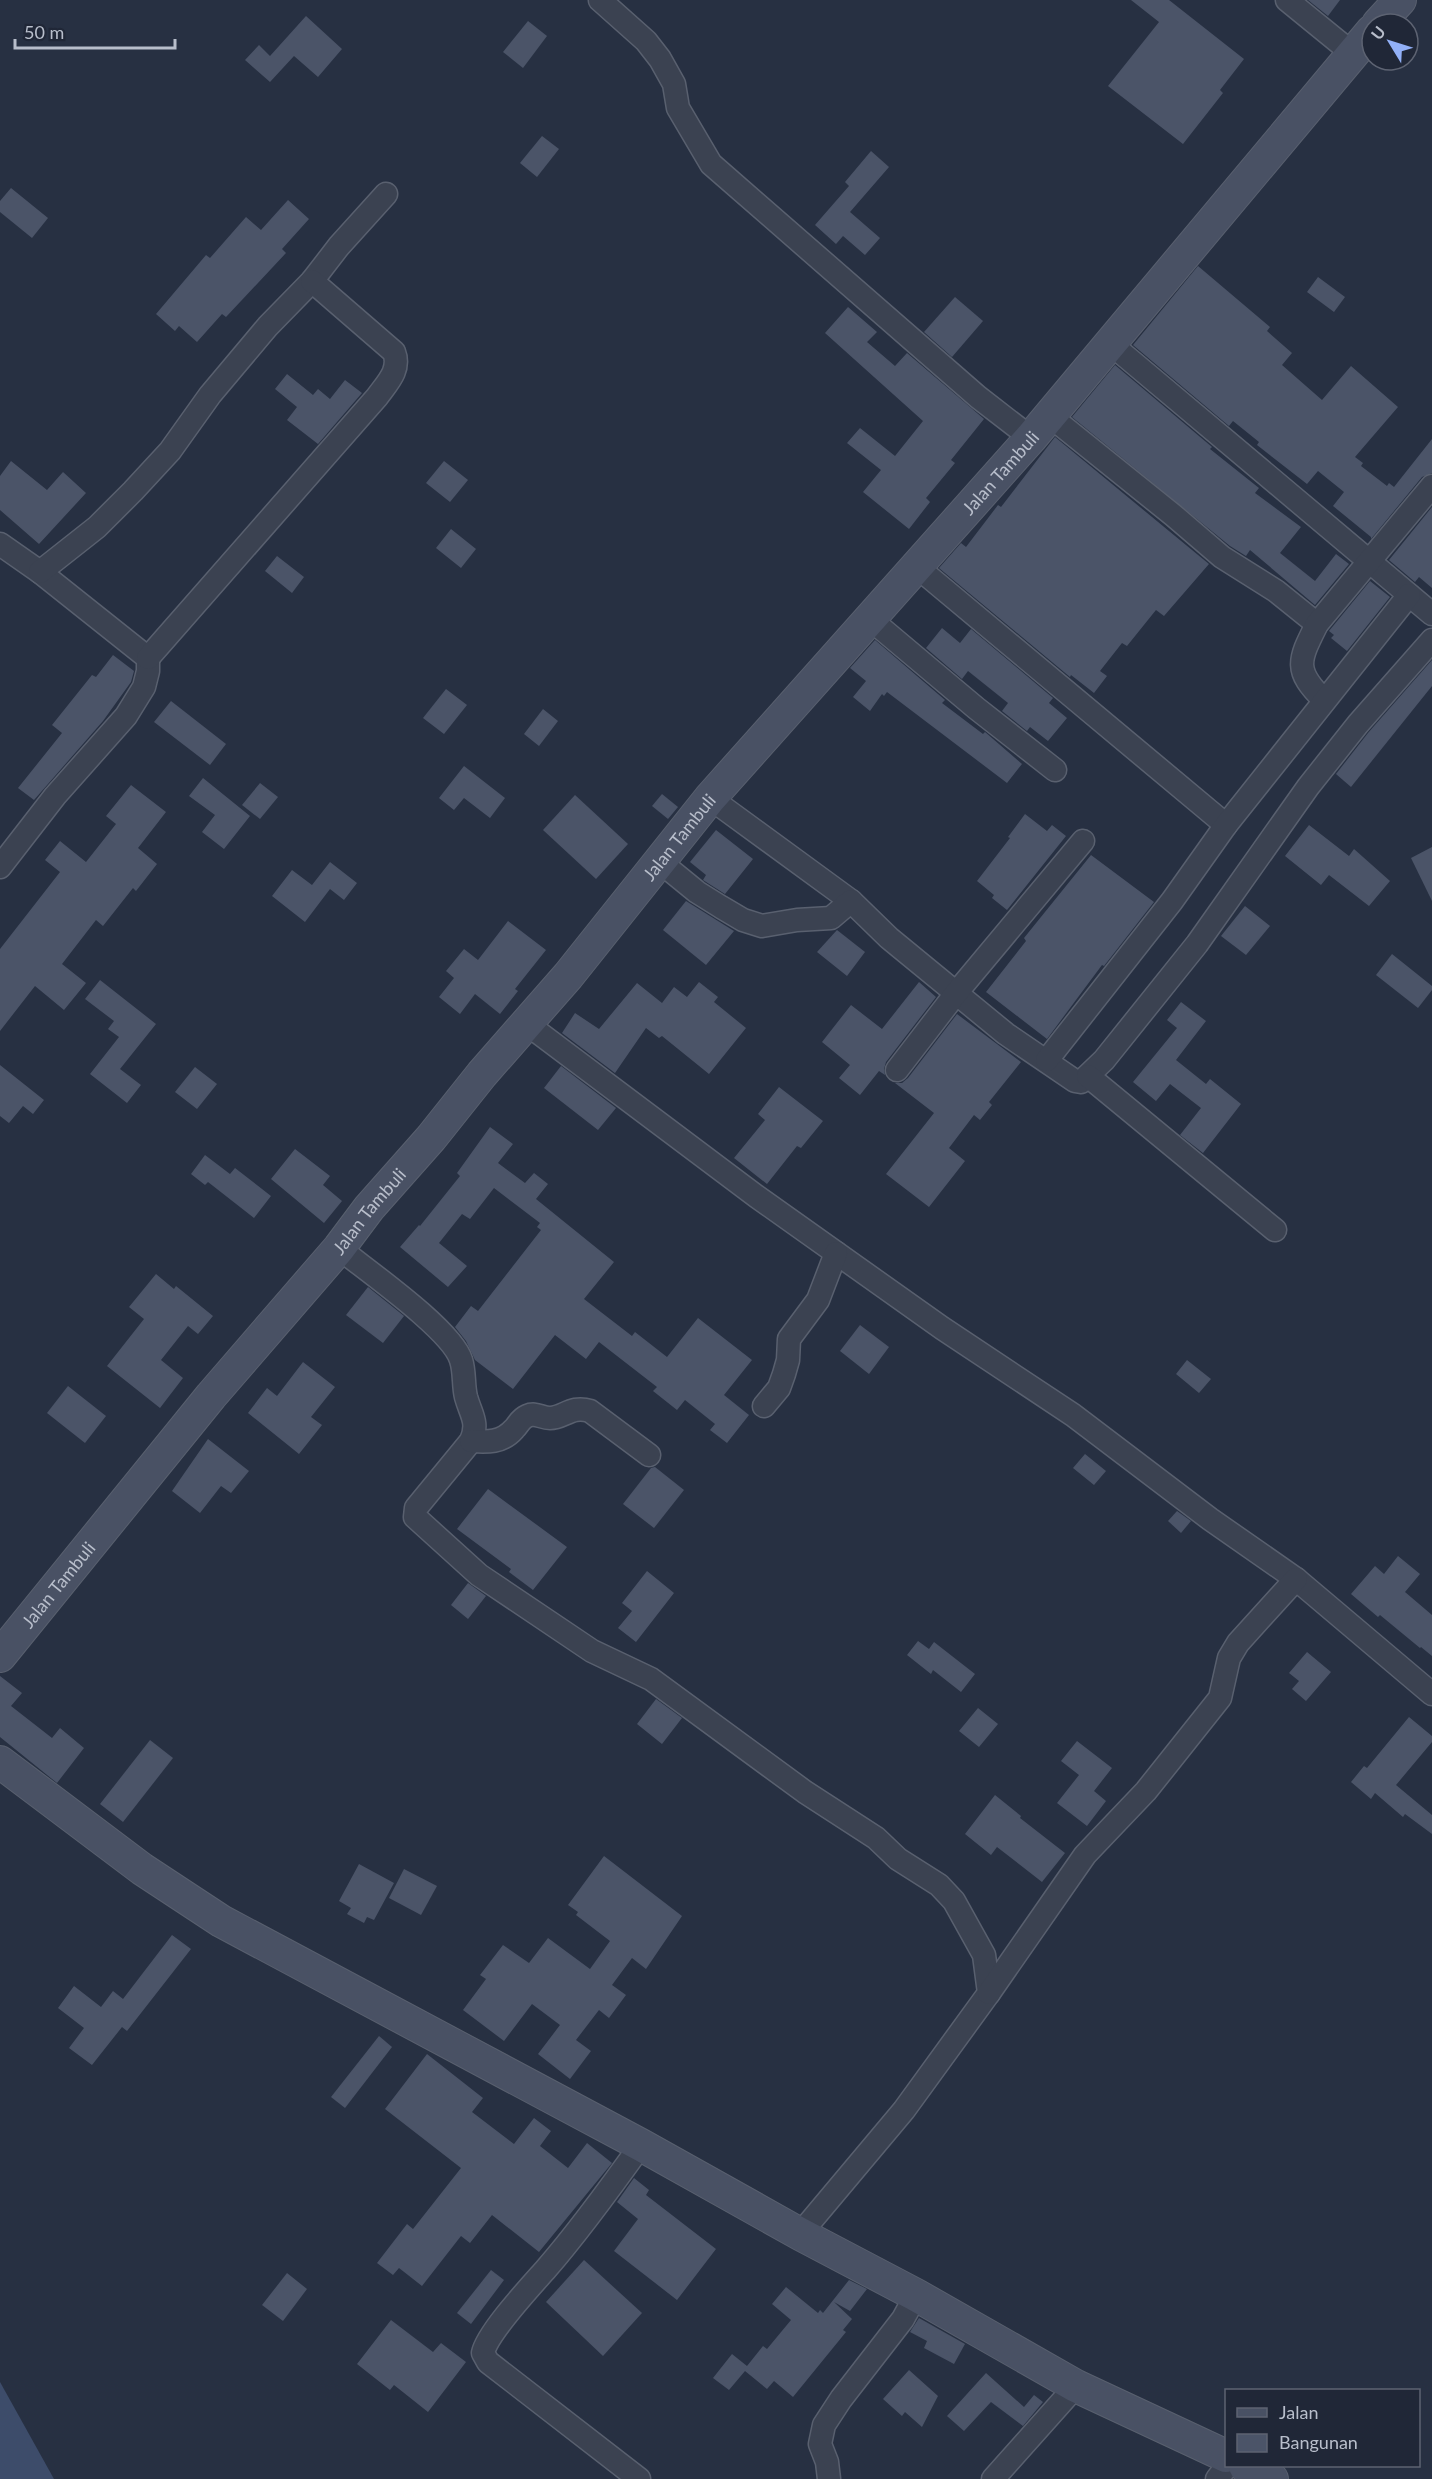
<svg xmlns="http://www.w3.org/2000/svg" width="1432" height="2479" font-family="Lato,sans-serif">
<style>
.water{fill:#3d4c6a}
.building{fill:#4b5468}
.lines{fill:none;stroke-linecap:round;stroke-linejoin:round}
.street-casing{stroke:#59606f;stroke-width:25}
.secondary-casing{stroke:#59606f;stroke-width:34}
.street{stroke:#3b4251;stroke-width:22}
.secondary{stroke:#495164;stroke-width:32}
.labels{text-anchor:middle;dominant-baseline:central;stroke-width:4.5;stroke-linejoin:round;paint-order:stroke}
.street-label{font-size:18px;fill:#b8becb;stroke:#202737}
</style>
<rect width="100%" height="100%" fill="#273042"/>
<path class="water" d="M0,2382L54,2479H0Z"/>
<g class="building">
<path d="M1131,0H1169L1244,59L1220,90L1223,93L1183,144L1108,86L1159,22Z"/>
<path d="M1308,0H1340L1328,16Z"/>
<path d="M306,16L342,49L318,77L294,56L270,82L245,60L259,45L270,56Z"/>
<path d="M528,21L547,36L523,68L503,52Z"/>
<path d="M542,136L559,149L537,177L520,163Z"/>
<path d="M871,151L889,167L850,212L880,238L865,255L843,236L836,244L815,225L849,186L845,182Z"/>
<path d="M11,188L48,218L32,238L0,212V201Z"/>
<path d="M288,200L309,219L282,249L286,253L226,317L222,314L197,342L179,326L175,331L156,314L206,255L210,258L246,217L261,230Z"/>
<path d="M1198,266L1270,327L1267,331L1292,353L1282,365L1322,400L1351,366L1398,407L1355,457L1363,463L1361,466L1387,486L1389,483L1394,487L1432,439V473L1422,477L1371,539V537L1333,506L1344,492L1318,471L1307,484L1257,445L1259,442L1233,421L1229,426L1133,345Z"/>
<path d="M1318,277L1345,297L1334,312L1307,292Z"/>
<path d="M955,297L983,321L952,357L924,332Z"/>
<path d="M848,307L877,332L867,342L895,366L907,353L984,419L951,460L955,463L926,498L930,502L909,529L863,492L881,470L847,443L860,428L895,456L923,421L825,333Z"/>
<path d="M1115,365L1212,447L1210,449L1259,488L1255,493L1301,527L1280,553L1315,581L1336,554L1349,564L1315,605L1250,550L1246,556L1230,546L1072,417Z"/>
<path d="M287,374L313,395L318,389L330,399L345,380L362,393L318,444L287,420L297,407L275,389Z"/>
<path d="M1055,437L1209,564L1164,616L1156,610L1127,646L1122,643L1100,671L1107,676L1094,693L1071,675L1070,677L939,568L961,543L966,547L998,505L1001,507Z"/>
<path d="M11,461L47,490L63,472L86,493L39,544L0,510V476Z"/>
<path d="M444,461L468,480L450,502L426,483Z"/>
<path d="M1432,507V588L1419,577L1415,582L1389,560Z"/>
<path d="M451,529L476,549L461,568L436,548Z"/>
<path d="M277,556L304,577L292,593L265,571Z"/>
<path d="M1370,581L1390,597L1347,651L1331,638L1334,635L1329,631Z"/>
<path d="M942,628L960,643L971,629L1053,698L1049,703L1067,718L1048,741L1030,727L1027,731L1002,711L1008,703L968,671L962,679L926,648Z"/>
<path d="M875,640L945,700L942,703L983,734L985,732L1022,764L1007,783L887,692L884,696L882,694L870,711L853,697L866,681L850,668Z"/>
<path d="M113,655L134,671L131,682L103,721L34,800L18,788L62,733L52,725L92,675L96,677Z"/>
<path d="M1432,660V686L1351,787L1336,774L1368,733Z"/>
<path d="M446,689L467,705L444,734L423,718Z"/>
<path d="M171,701L226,744L210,765L154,722Z"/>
<path d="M543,709L558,721L539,746L524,734Z"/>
<path d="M464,766L505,798L490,818L464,798L454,810L439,798Z"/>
<path d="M203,778L250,816L224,849L202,832L215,815L189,796Z"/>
<path d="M260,783L278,797L260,819L242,805Z"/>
<path d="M131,785L166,812L138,848L157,864L136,891L133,888L103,926L96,920L62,964L86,983L64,1010L35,986L0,1031V949L60,872L45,860L60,841L86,862L116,824L106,816Z"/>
<path d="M662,794L678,807L668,819L652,806Z"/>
<path d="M575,795L628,844L596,879L543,830Z"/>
<path d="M1025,814L1047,831L1052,825L1066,836L1007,910L992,898L994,895L977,881L1010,838L1008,837Z"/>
<path d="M1309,825L1349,856L1354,849L1390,881L1369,906L1329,875L1321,885L1285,856Z"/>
<path d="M716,830L753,859L725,894L703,880L706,875L690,862Z"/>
<path d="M1432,847V901L1411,858Z"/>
<path d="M1091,855L1154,902L1104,966L1102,965L1047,1039L986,992L1026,941L1024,938Z"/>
<path d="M330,862L357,883L344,900L330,889L305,922L272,896L292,870L312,885Z"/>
<path d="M686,901L734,931L706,965L663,930Z"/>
<path d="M1245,906L1270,926L1246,955L1221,936Z"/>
<path d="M508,921L546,950L515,989L518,991L500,1014L475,994L460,1014L439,997L454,978L446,971L464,949L478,960Z"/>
<path d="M837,930L865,952L847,976L817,952Z"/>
<path d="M1392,954L1432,986V990L1418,1008L1376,975Z"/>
<path d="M100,980L156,1024L120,1069L141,1085L127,1103L90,1074L119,1037L108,1029L114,1021L85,999Z"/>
<path d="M699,982L718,997L714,1002L746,1028L709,1074L662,1036L659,1038L646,1028L615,1073L562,1033L575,1013L599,1029L637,983L662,1003L674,987L687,997Z"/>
<path d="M919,982L936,997L886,1062L884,1069L885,1075L879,1071L860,1095L839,1078L850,1065L822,1042L851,1005L882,1029Z"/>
<path d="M1181,1002L1206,1021L1176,1060L1206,1084L1210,1079L1241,1104L1203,1153L1180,1135L1201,1108L1170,1084L1156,1101L1133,1082L1177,1028L1167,1020Z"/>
<path d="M957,1014L1021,1062L989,1102L992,1105L980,1120L974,1115L949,1148L965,1161L929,1207L886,1174L934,1113L895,1083H902L908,1078Z"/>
<path d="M0,1065L44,1100L33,1114L23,1106L9,1123L0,1116Z"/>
<path d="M561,1066L616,1108L598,1130L544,1088Z"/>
<path d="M195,1067L217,1084L197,1109L175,1092Z"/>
<path d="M779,1087L823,1121L801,1148L797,1146L767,1184L734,1158L765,1120L758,1114Z"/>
<path d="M490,1127L513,1144L498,1163L525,1183L534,1173L548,1184L536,1199L614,1262L584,1299L632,1336L635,1332L667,1357L698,1318L752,1360L724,1395L749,1415L727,1443L710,1430L715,1424L685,1400L677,1410L653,1391L657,1387L599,1342L586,1359L555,1335L513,1389L475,1360L466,1341L455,1327L471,1306L478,1311L541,1230L537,1227L540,1223L494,1188L470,1219L462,1214L439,1243L467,1266L448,1287L400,1247L419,1225L420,1226L460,1176L457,1173Z"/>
<path d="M295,1149L330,1176L323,1185L342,1201L324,1223L271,1179Z"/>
<path d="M205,1155L230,1174L235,1168L271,1196L254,1218L208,1182L205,1185L191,1174Z"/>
<path d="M156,1274L174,1289L176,1286L213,1316L198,1334L188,1326L161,1360L183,1378L160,1408L107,1366L144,1319L129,1307Z"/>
<path d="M368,1287L404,1316L383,1343L346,1315Z"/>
<path d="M860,1325L889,1347L869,1374L840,1351Z"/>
<path d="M1187,1360L1211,1379L1199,1393L1176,1374Z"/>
<path d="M303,1362L335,1387L311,1417L322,1425L299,1454L248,1413L267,1388L277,1396Z"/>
<path d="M68,1386L106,1416L85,1443L47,1413Z"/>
<path d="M208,1439L249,1471L231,1493L221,1486L200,1513L172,1491Z"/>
<path d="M1085,1454L1106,1471L1094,1485L1073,1468Z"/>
<path d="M655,1467L684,1490L654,1528L623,1504L651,1468Z"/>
<path d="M488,1489L567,1547L533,1590L509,1572L511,1569L457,1529Z"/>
<path d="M1177,1511L1191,1521L1181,1533L1168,1521Z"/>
<path d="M1398,1556L1420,1574L1405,1592L1432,1615V1656L1421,1647L1420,1648L1380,1615L1378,1617L1351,1594L1375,1566L1384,1574Z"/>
<path d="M647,1571L674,1593L636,1642L618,1628L632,1611L622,1603Z"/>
<path d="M468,1583L486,1596L468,1619L451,1605Z"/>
<path d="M918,1641L929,1649L934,1642L975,1674L961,1692L933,1670L931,1674L907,1655Z"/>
<path d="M1307,1652L1331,1672L1306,1701L1292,1689L1299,1681L1289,1673Z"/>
<path d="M0,1676L22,1693L11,1706L52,1738L60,1728L84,1748L57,1783L0,1737Z"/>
<path d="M656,1699L682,1718L662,1744L637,1724Z"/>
<path d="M978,1708L998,1724L979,1747L959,1731Z"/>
<path d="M1409,1717L1432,1736V1742L1396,1785L1432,1815V1834L1405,1814L1403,1817L1375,1793L1371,1799L1351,1782L1364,1766L1367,1768Z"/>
<path d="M150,1740L173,1758L123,1822L100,1804Z"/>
<path d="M1077,1741L1112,1768L1094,1791L1106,1801L1087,1826L1057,1803L1079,1775L1061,1761Z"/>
<path d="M995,1795L1021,1816L1020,1818L1065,1853L1042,1882L997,1847L991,1855L965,1834Z"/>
<path d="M604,1856L682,1916L646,1969L632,1958L612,1985L626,1995L609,2018L599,2010L576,2040L591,2051L570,2079L538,2054L560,2025L532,2004L504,2041L463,2010L486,1979L480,1975L503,1945L529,1963L548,1938L590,1969L610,1941L576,1915L578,1912L568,1905Z"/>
<path d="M359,1864L394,1883L374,1920L367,1917L364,1923L347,1914L351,1908L339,1901Z"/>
<path d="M404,1869L437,1886L421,1915L389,1898Z"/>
<path d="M172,1935L191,1949L127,2031L122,2027L92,2065L69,2048L84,2028L58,2008L74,1986L101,2007L113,1991L123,1999Z"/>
<path d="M379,2036L392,2047L345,2108L331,2097Z"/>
<path d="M427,2054L483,2098L472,2112L514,2144L534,2118L551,2131L540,2146L568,2168L587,2143L612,2163L539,2252L492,2215L470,2243L461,2236L422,2286L399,2268L393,2275L377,2263L407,2224L413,2229L461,2168L385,2109Z"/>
<path d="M634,2178L649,2190L646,2195L716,2249L677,2300L614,2251L638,2219L617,2202Z"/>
<path d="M584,2260L642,2313L603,2356L546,2302Z"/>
<path d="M491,2270L504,2280L471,2324L457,2313Z"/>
<path d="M287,2273L307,2289L283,2321L262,2305Z"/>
<path d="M849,2280L867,2289L850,2311L834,2302L852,2319L843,2330L846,2332L793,2397L774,2381L767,2389L745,2371L729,2390L713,2378L732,2354L747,2366L763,2346L767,2349L791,2320L772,2304L786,2287L818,2313L820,2310L823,2313Z"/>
<path d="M919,2318L965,2344L954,2364L924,2348L927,2341L910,2332Z"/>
<path d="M391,2320L433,2352L441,2343L466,2362L428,2412L394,2385L390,2390L357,2364Z"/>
<path d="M909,2370L938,2396L922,2427L905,2412L902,2416L883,2399Z"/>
<path d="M986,2373L1024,2407L1034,2395L1043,2402L1023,2426L991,2402L964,2431L947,2416Z"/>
</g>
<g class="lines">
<g class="street-casing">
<g id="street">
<path d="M600,0L646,41L660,59L674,84L678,108L711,164L978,397L1031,438"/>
<path d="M1287,0L1352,53"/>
<path d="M1111,344L1432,614"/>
<path d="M1050,416L1173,515L1222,557L1276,591L1317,624"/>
<path d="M0,544L40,572L148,658V671L144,687L126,716L55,796L0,867"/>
<path d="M916,566L1226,825"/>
<path d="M40,572L97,527L133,491L170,451L210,395L268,326L312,281L339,246L386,194"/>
<path d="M869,618L976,708L1055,770"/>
<path d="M148,658L377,397C387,383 401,370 394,352L312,281"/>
<path d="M1324,700C1293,670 1299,660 1317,624L1432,486"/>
<path d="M710,798L851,901"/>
<path d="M659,861L697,892L721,907L743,920L762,926L797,920L831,918L851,901L889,938L1006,1034L1075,1081L1081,1082L1104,1060L1197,944L1308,787L1358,724L1432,640"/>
<path d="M527,1024L756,1196L942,1328L1073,1415L1210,1519L1296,1579L1432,1694"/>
<path d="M1047,1060L1172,901L1226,825L1409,595"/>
<path d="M897,1070L957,992L1083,841"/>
<path d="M1088,1076L1275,1230"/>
<path d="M339,1248C366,1270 452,1330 461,1360C465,1372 463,1385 466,1397C471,1415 479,1422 471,1441L416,1508L415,1517L479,1575L592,1651L651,1679L805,1792L876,1838L898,1859L939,1885L954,1901L984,1955L989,1993L904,2110L800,2234"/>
<path d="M764,1406L779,1388L784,1374L788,1360L789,1339L818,1300L836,1253"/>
<path d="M471,1441C487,1442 502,1443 514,1429C519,1424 520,1419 527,1416C536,1412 541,1418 550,1418C564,1418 571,1405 590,1411L649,1455"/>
<path d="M989,1993L1085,1855L1146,1791L1220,1698L1229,1658L1238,1643L1296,1579"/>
<path d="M639,2479L488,2362L483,2353C487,2333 531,2286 546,2269C580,2230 611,2187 641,2145"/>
<path d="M829,2479L827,2462L820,2444L824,2425L841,2399L903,2319L916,2295"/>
<path d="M993,2479L1076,2386"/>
<path d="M1217,2479L1227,2466"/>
</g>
</g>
<g class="secondary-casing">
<g id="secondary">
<path d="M1378,24L1400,0"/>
<path id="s1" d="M0,1656L211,1396L339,1248L369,1208L431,1138L482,1074L568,976L710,798L1031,438L1372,31"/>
<path d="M0,1762L142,1869L221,1921L641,2145L800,2234L916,2295L1076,2386L1226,2456"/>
<path d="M1245,2466L1272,2479"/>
</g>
</g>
<use href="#street" class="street"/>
<use href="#secondary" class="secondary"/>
</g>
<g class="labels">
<g class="street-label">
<text stroke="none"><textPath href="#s1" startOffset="1550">Jalan Tambuli</textPath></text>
<text stroke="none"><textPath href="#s1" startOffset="1064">Jalan Tambuli</textPath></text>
<text stroke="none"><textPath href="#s1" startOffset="578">Jalan Tambuli</textPath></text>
<text stroke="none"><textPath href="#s1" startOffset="92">Jalan Tambuli</textPath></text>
</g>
</g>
<rect x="1225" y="2389" width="195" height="78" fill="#202737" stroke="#5d6372" stroke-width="1.5"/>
<rect x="1237" y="2408" width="30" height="9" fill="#495164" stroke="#5d6372" stroke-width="1.5"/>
<text x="1279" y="2419" font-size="18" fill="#b8becb">Jalan</text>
<rect x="1237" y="2434" width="30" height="18" fill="#4b5468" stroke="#5d6372" stroke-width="1.5"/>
<text x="1279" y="2449" font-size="18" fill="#b8becb">Bangunan</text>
<g transform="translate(1390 42) rotate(308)"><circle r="28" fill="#202737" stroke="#5d6372" stroke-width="1.5"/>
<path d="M0-4.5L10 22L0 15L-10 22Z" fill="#92b0f7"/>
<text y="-9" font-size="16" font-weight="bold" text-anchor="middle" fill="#b8becb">U</text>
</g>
<path d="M15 39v9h160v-9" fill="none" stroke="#b8becb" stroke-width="3"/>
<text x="24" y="39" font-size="18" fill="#b8becb" stroke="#202737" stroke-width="4.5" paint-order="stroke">50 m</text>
</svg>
